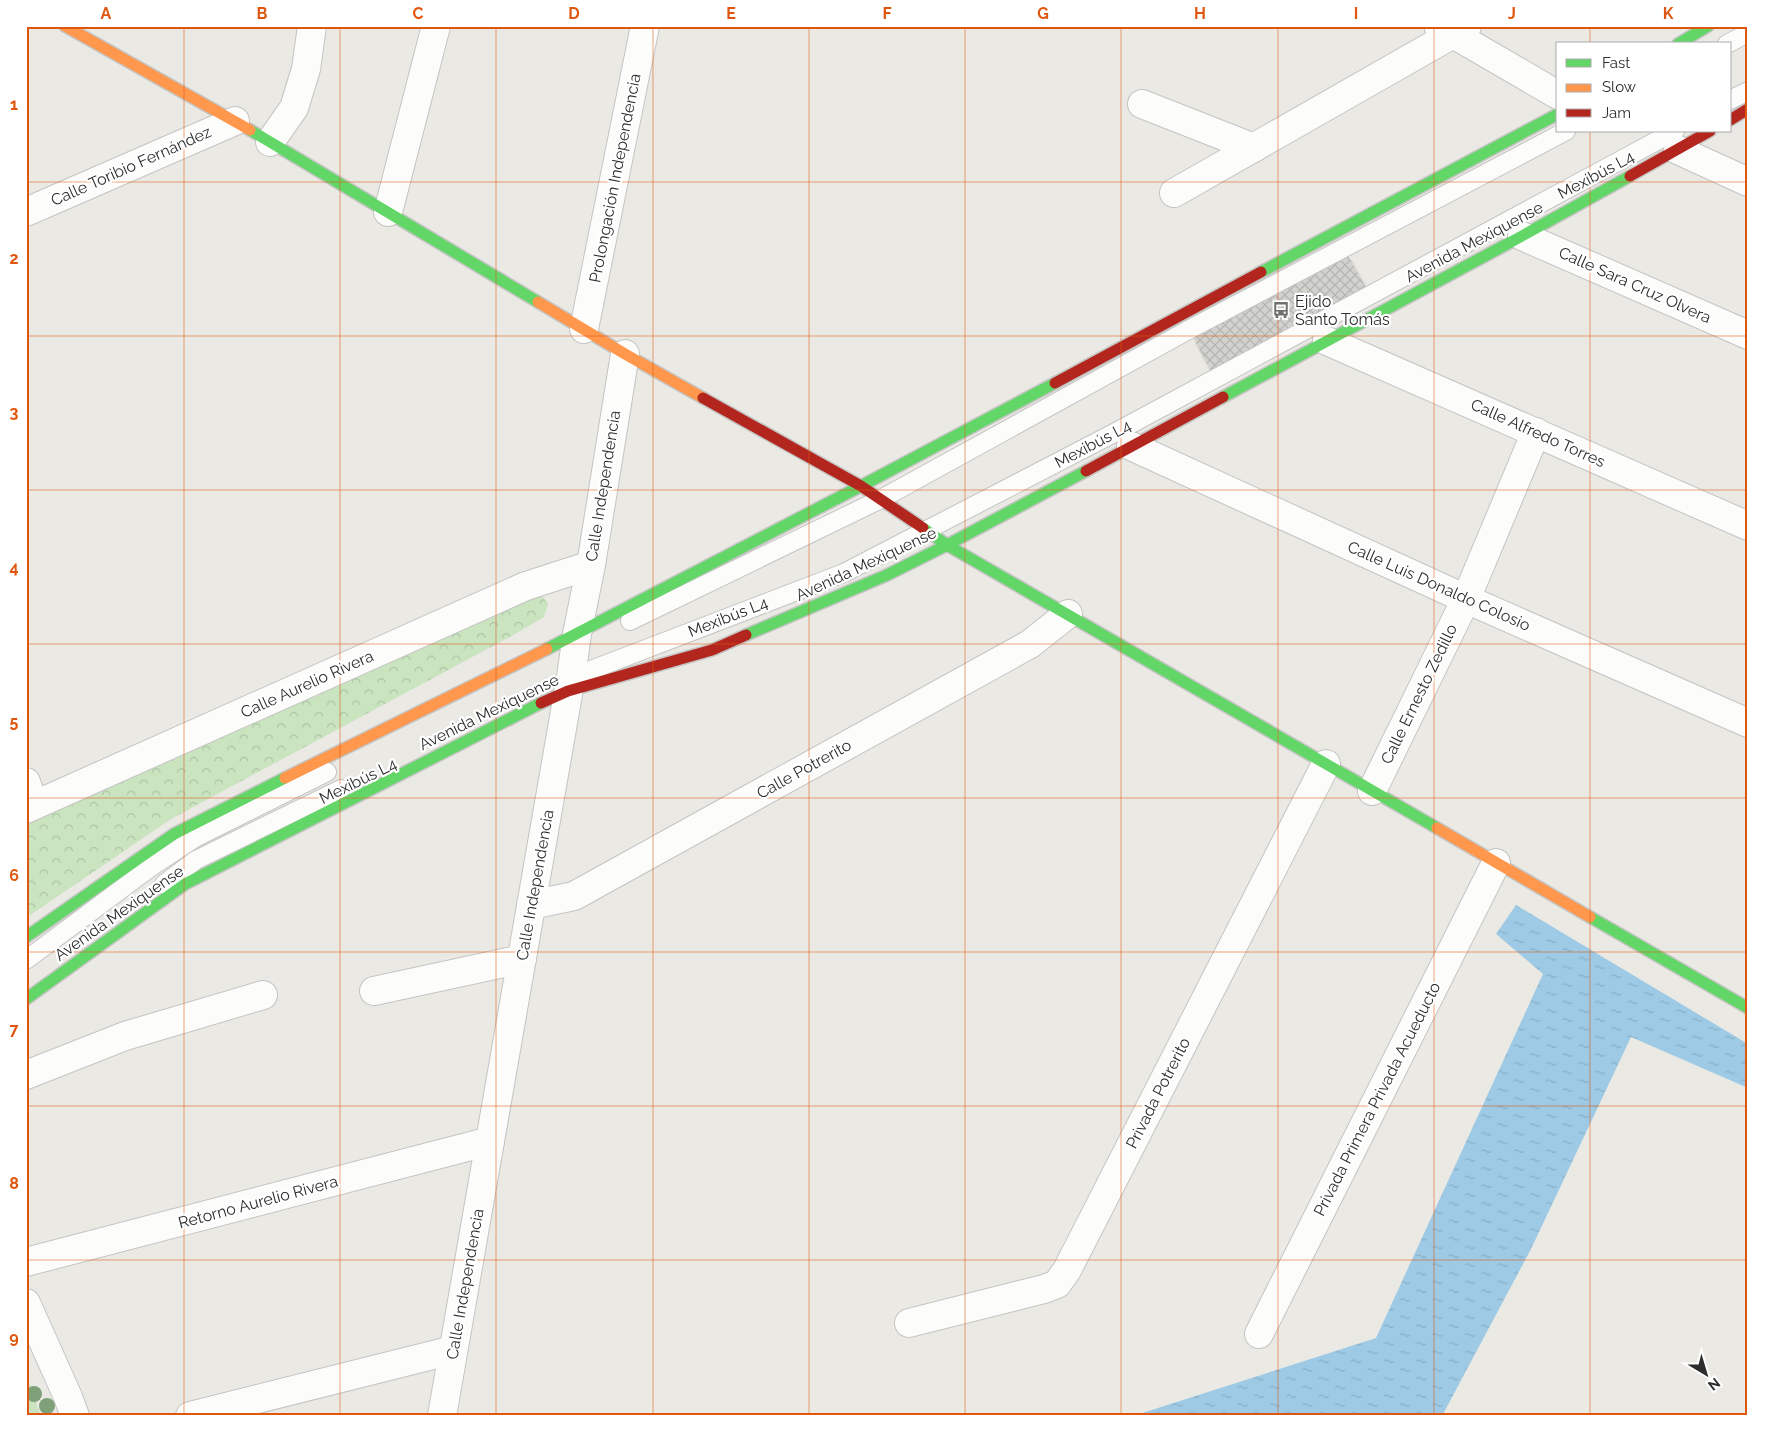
<svg xmlns="http://www.w3.org/2000/svg" width="1774" height="1442" font-family="Raleway,sans-serif">
<style>
.park{fill:url(#park-crowns)}
.water{fill:url(#water-ripples)}
.building{fill:url(#building-cross-hatch);filter:url(#shadow)}
.lines{fill:none;stroke-linecap:round;stroke-linejoin:round}
.lane-casing{stroke:#c4c4c3;stroke-width:20}
.street-casing{stroke:#c4c4c3;stroke-width:30}
.fast-casing{stroke:#c4c4c3;stroke-width:14}
.slow-casing{stroke:#c4c4c3;stroke-width:14}
.jam-casing{stroke:#c4c4c3;stroke-width:14}
.lane{stroke:#fcfcfb;stroke-width:18}
.street{stroke:#fcfcfb;stroke-width:28}
.fast{stroke:#63d668;stroke-width:11}
.slow{stroke:#ff974d;stroke-width:11}
.jam{stroke:#b3261e;stroke-width:11}
.tree{fill:#7ea179}
.grid{fill:none;stroke:#df570e;stroke-width:1;stroke-opacity:0.55}
.labels{text-anchor:middle;dominant-baseline:central;stroke-width:4.5;stroke-linejoin:round;paint-order:stroke}
.street-label{font-size:16px;fill:#2d2d2d;stroke:#fff}
.poi-label{font-size:16px;fill:#2d2d2d;stroke:#fff;text-anchor:start}
.neatline{fill:none;stroke:#df570e;stroke-width:2}
.grid-label{font-size:16px;text-anchor:middle;font-weight:bold;fill:#df570e}
</style>
<defs>
<pattern id="park-crowns" width="20" height="18" patternUnits="userSpaceOnUse" patternTransform="scale(1.25)"><rect width="20" height="18" fill="#cae4c0"/><path d="M2 6a3 3 0 1 1 6 0M12 15a3 3 0 1 1 6 0" fill="none" stroke="#aec4a5"/></pattern>
<pattern id="water-ripples" width="26" height="14" patternUnits="userSpaceOnUse" patternTransform="scale(1.25)"><rect width="26" height="14" fill="#9ecae5"/><path d="M2 4q2-2 4 0t4 0M15 11q2-2 4 0t4 0" fill="none" stroke="#88aec5"/></pattern>
<pattern id="building-cross-hatch" width="8" height="8" patternUnits="userSpaceOnUse" patternTransform="scale(1.25)"><rect width="8" height="8" fill="#d3d2cf"/><path d="M0 0l8 8M0 8l8-8" fill="none" stroke="#b5b5b2"/></pattern>
<filter id="shadow"><feDropShadow dx="3" dy="5.5" stdDeviation="1" flood-color="#0004"/></filter>
</defs>
<rect width="100%" height="100%" fill="#eae9e4"/>
<g class="park">
<path d="M540,593L548,604L544,617L515,634L171,819L26,918V822Z"/>
<path d="M26,1374L41,1416H26Z"/>
</g>
<path class="water" d="M1516,905L1748,1044V1088L1631,1037L1531,1249L1442,1416H1133L1376,1338L1543,974L1496,934Z"/>
<path class="building" d="M1347,254L1366,288L1211,371L1193,337Z"/>
<g class="lines">
<g class="lane-casing">
<g id="lane">
<path d="M1727,44L1748,33"/>
<path d="M1730,100L1748,91"/>
<path d="M630,621L881,499L1192,328L1566,131"/>
<path d="M565,680L844,573L1116,432L1675,131"/>
<path d="M164,884L196,860L341,789"/>
<path d="M26,960L151,867L195,838L327,772"/>
</g>
</g>
<g class="street-casing">
<g id="street">
<path d="M1439,28L1453,34L1558,95"/>
<path d="M1142,104L1254,148"/>
<path d="M270,142L294,108L306,69L312,26"/>
<path d="M1678,150L1748,182"/>
<path d="M1174,193L1467,26"/>
<path d="M26,212L235,121"/>
<path d="M388,212L436,26"/>
<path d="M1522,236L1748,335"/>
<path d="M584,329L645,26"/>
<path d="M1327,341L1748,526"/>
<path d="M1131,446L1466,599L1748,723"/>
<path d="M26,782L34,805"/>
<path d="M1372,791L1466,599L1536,432"/>
<path d="M26,809L526,586L591,565"/>
<path d="M531,905L574,896L1030,644L1068,614"/>
<path d="M374,991L522,959"/>
<path d="M26,1075L125,1036L263,995"/>
<path d="M26,1262L490,1141"/>
<path d="M26,1303L68,1397L75,1416"/>
<path d="M909,1323L1044,1289L1057,1284L1067,1270L1326,764"/>
<path d="M1259,1334L1496,863"/>
<path d="M190,1416L453,1350"/>
<path d="M442,1416L571,677L577,634L591,565L625,354"/>
</g>
</g>
<g class="fast-casing">
<g id="fast">
<path d="M1678,44L1708,26"/>
<path d="M250,130L538,302"/>
<path d="M1261,272L1558,114"/>
<path d="M1223,397L1522,236L1630,176"/>
<path d="M923,528L947,545L1437,828"/>
<path d="M746,635L887,575L947,545L1086,471"/>
<path d="M547,649L861,486L1055,383"/>
<path d="M1590,917L1748,1008"/>
<path d="M26,937L174,834L285,778"/>
<path d="M26,999L185,884L541,703"/>
</g>
</g>
<g class="slow-casing">
<g id="slow">
<path d="M65,26L250,130"/>
<path d="M538,302L625,354L703,398"/>
<path d="M285,778L547,649"/>
<path d="M1437,828L1590,917"/>
</g>
</g>
<g class="jam-casing">
<g id="jam">
<path d="M1730,120L1748,109"/>
<path d="M1630,176L1710,131"/>
<path d="M1055,383L1261,272"/>
<path d="M703,398L861,486L923,528"/>
<path d="M1086,471L1223,397"/>
<path d="M541,703L568,691L712,650L746,635"/>
</g>
</g>
<use href="#lane" class="lane"/>
<use href="#street" class="street"/>
<use href="#fast" class="fast"/>
<use href="#slow" class="slow"/>
<use href="#jam" class="jam"/>
</g>
<g class="tree">
<circle cx="34" cy="1394" r="8"/>
<circle cx="47" cy="1406" r="8"/>
</g>
<path class="grid" d="M184,26V1416M340,26V1416M496,26V1416M653,26V1416M809,26V1416M965,26V1416M1121,26V1416M1278,26V1416M1434,26V1416M1590,26V44M1590,131V1416M26,182H1748M26,336H1748M26,490H1748M26,644H1748M26,798H1748M26,952H1748M26,1106H1748M26,1260H1748"/>
<defs>
<g id="bus-bare" transform="scale(1.35)"><path d="M-5-6H5V4H4V6H2V4H-2V6H-4V4H-5ZM-3.5-4V0h7V-4ZM-3.5 1.2v1.5H-2V1.2ZM2 1.2v1.5H3.5V1.2Z" fill="#6f6f6d" stroke="#fff" stroke-width="2.5" paint-order="stroke"/></g>
</defs>
<g fill-rule="evenodd">
<use href="#bus-bare" x="1281" y="310"/>
</g>
<g class="labels">
<g class="street-label">
<text transform="translate(131 166) rotate(-24)">Calle Toribio Fernández</text>
<text transform="translate(1596 175) rotate(-28)">Mexibús L4</text>
<text transform="translate(615 178) rotate(-79)">Prolongación Independencia</text>
<text transform="translate(1474 242) rotate(-28)">Avenida Mexiquense</text>
<text transform="translate(1635 285) rotate(24)">Calle Sara Cruz Olvera</text>
<text transform="translate(1538 433) rotate(24)">Calle Alfredo Torres</text>
<text transform="translate(1093 444) rotate(-28)">Mexibús L4</text>
<text transform="translate(603 486) rotate(-81)">Calle Independencia</text>
<text transform="translate(866 564) rotate(-25)">Avenida Mexiquense</text>
<text transform="translate(1439 586) rotate(24)">Calle Luis Donaldo Colosio</text>
<text transform="translate(728 617) rotate(-21)">Mexibús L4</text>
<text transform="translate(307 684) rotate(-24)">Calle Aurelio Rivera</text>
<text transform="translate(1419 694) rotate(-64)">Calle Ernesto Zedillo</text>
<text transform="translate(489 712) rotate(-26)">Avenida Mexiquense</text>
<text transform="translate(804 769) rotate(-29)">Calle Potrerito</text>
<text transform="translate(358 781) rotate(-26)">Mexibús L4</text>
<text transform="translate(535 885) rotate(-80)">Calle Independencia</text>
<text transform="translate(119 913) rotate(-35)">Avenida Mexiquense</text>
<text transform="translate(1158 1093) rotate(-63)">Privada Potrerito</text>
<text transform="translate(1377 1099) rotate(-63)">Privada Primera Privada Acueducto</text>
<text transform="translate(258 1202) rotate(-15)">Retorno Aurelio Rivera</text>
<text transform="translate(465 1284) rotate(-80)">Calle Independencia</text>
</g>
<g class="poi-label">
<text x="1295" y="301">Ejido<tspan x="1295" dy="18">Santo Tomás</tspan></text>
</g>
</g>
<rect width="1774" height="1442" fill="none" stroke="#ffffff" stroke-width="55"/>
<rect x="1556" y="42" width="175" height="90" fill="#ffffff" stroke="#ababab"/>
<rect x="1566" y="59" width="25" height="8" fill="#63d668" stroke="#ababab"/>
<text x="1602" y="68" font-size="15" fill="#2d2d2d">Fast</text>
<rect x="1566" y="84" width="25" height="8" fill="#ff974d" stroke="#ababab"/>
<text x="1602" y="92" font-size="15" fill="#2d2d2d">Slow</text>
<rect x="1566" y="109" width="25" height="8" fill="#b3261e" stroke="#ababab"/>
<text x="1602" y="118" font-size="15" fill="#2d2d2d">Jam</text>
<g transform="translate(1706 1374) rotate(142)" stroke="#ffffff" stroke-width="4" paint-order="stroke">
<path d="M0-4L9 19L0 12L-9 19Z" fill="#2d2d2d"/>
<text y="-8" font-size="14" font-weight="bold" text-anchor="middle" fill="#2d2d2d">N</text>
</g>
<rect x="28" y="28" width="1718" height="1386" class="neatline"/>
<g class="grid-label">
<text x="106" y="19">A</text>
<text x="262" y="19">B</text>
<text x="418" y="19">C</text>
<text x="574" y="19">D</text>
<text x="731" y="19">E</text>
<text x="887" y="19">F</text>
<text x="1043" y="19">G</text>
<text x="1200" y="19">H</text>
<text x="1356" y="19">I</text>
<text x="1512" y="19">J</text>
<text x="1668" y="19">K</text>
<text x="14" y="110">1</text>
<text x="14" y="264">2</text>
<text x="14" y="418">3</text>
<text x="14" y="573">4</text>
<text x="14" y="727">5</text>
<text x="14" y="881">6</text>
<text x="14" y="1035">7</text>
<text x="14" y="1189">8</text>
<text x="14" y="1343">9</text>
</g>
</svg>
